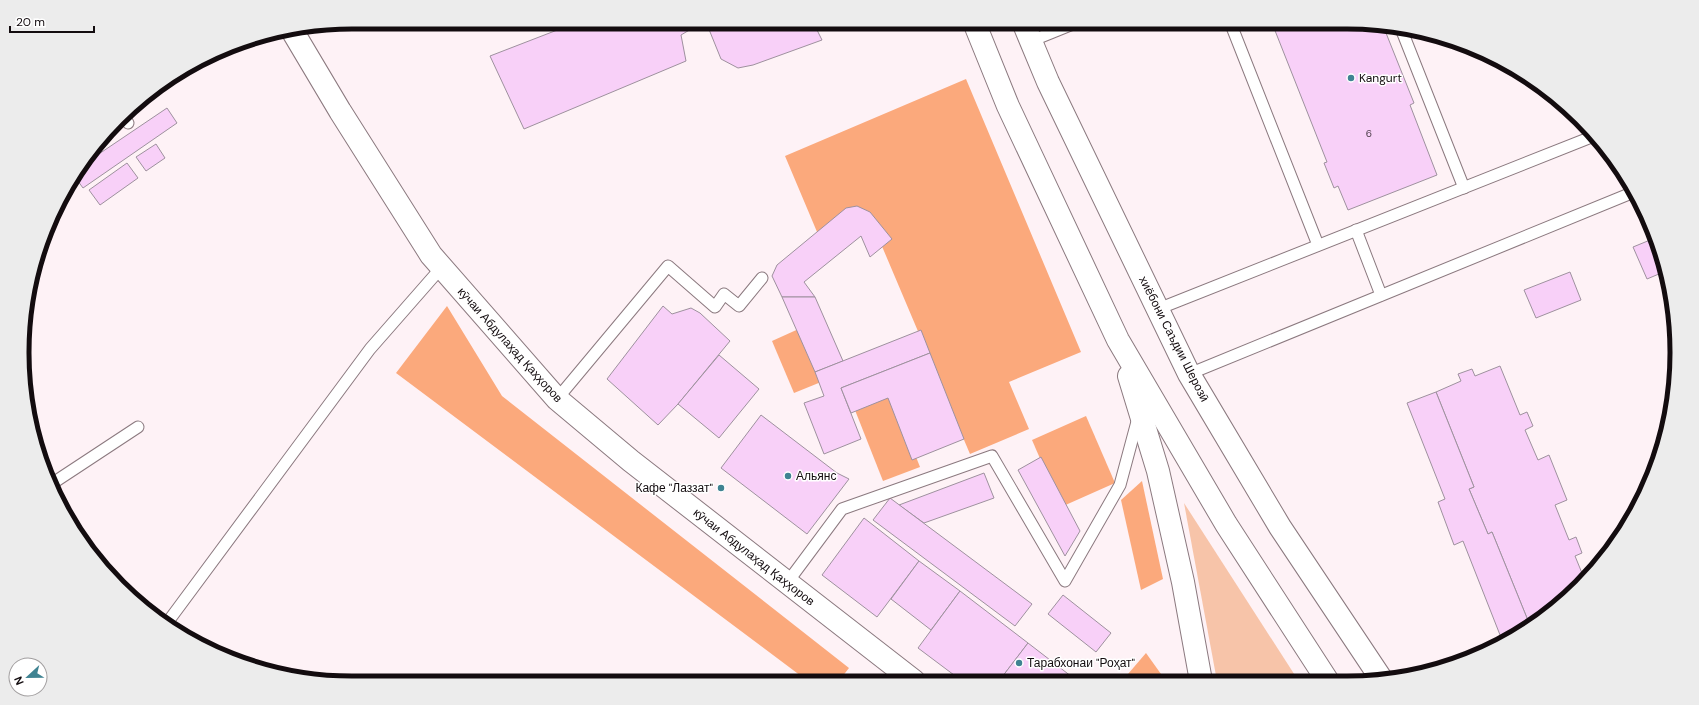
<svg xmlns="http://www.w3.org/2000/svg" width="1699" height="705" font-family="'DM Sans',sans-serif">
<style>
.green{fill:#f7c4a9}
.forest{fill:#fba97c}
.building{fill:#f8d0f8;stroke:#9e919e}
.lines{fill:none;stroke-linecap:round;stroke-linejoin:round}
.lane-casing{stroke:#8b797f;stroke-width:13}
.street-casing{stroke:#8b797f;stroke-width:24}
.highway-casing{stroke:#8b797f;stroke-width:24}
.lane{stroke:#fff;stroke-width:11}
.street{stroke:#fff;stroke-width:22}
.highway{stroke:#fff;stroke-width:22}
.poi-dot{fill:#3f8392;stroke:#fff;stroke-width:1.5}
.labels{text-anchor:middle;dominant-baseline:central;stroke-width:3;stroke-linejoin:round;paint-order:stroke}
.number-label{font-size:10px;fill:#4c3d49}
.poi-label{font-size:12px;fill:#130c0f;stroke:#fff;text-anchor:start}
.street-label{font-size:12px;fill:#130c0f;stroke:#fff}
.rim{fill:none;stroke:#130c0f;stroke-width:5}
</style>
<rect width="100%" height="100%" fill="#fef2f6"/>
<path class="green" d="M1184,503L1298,680L1217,681Z"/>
<g class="forest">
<path d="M966,79L1081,352L1009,382L1029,429L970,454L870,218L820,239L785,156Z"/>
<path d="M447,306L502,396L849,668L838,682H809L396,373Z"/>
<path d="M803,327L826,380L794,393L772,341Z"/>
<path d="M888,386L920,467L883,481L851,400Z"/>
<path d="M1086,416L1115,483L1061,507L1032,440Z"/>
<path d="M1142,481L1163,579L1141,590L1121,500Z"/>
<path d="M1146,653L1166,681H1122Z"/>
</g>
<g class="building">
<path d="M578,22H703L681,35L686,61L524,129L490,56Z"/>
<path d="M706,22H813L822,40L753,65L738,68L721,59Z"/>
<path d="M1268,22H1346L1384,28L1414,103L1410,105L1437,175L1348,210L1338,186L1334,188L1324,163L1327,162L1272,23L1269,24Z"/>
<path d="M167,108L177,123L83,188L75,177L87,162Z"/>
<path d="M156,144L165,158L146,171L136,157Z"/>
<path d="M127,163L138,178L100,205L89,190Z"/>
<path d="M857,206L870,212L892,239L870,257L861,236L804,282L815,297H782L772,276L777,265L846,208Z"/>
<path d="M1655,238L1666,271L1647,279L1633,247Z"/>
<path d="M1570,272L1581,300L1536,318L1524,290Z"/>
<path d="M782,297H815L843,361L815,372Z"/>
<path d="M663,306L672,314L691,308L700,313L730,341L678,404L658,425L607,379Z"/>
<path d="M921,330L930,353L841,388L861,439L824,454L804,403L824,396L815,372Z"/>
<path d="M930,353L964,439L912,460L888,398L851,413L841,388Z"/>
<path d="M719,355L759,389L719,438L678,404Z"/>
<path d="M1500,366L1520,415L1527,412L1533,426L1525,430L1538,460L1549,455L1567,500L1555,505L1569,540L1576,537L1582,553L1575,556L1584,578L1564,601L1529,623L1492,532L1488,534L1469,489L1474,487L1436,392L1461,381L1458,374L1472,369L1475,376Z"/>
<path d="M1436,392L1474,487L1469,489L1488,534L1492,532L1529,623L1502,640L1463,541L1454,545L1438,502L1445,499L1407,403Z"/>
<path d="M761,415L837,473L849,479L807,534L721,468Z"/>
<path d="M1041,457L1080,531L1065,556L1018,470Z"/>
<path d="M984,473L994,498L924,523L899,505Z"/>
<path d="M890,498L1032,604L1015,626L873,520Z"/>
<path d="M864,518L919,561L877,617L822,575Z"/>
<path d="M919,561L960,591L931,630L891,599Z"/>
<path d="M960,591L1028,643L999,681H962L918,648Z"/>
<path d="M1063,595L1111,633L1096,652L1048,614Z"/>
<path d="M1028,643L1076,680L1075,681H999Z"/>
</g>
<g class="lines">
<g class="lane-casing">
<g id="lane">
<path d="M1230,22L1318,245"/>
<path d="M1402,31L1464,188"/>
<path d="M1031,41L1078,22"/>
<path d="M124,117L128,123"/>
<path d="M1356,230L1381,295"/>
<path d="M1158,309L1594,136"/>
<path d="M1189,374L1634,192"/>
<path d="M557,399L668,266L715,307L724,294L739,306L762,278"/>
<path d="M53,483L138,427"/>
<path d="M787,583L842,509L992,456L1065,581L1120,485L1138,418"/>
<path d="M167,623L370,349L441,268"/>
</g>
</g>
<g class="street-casing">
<path id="street" d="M293,32L340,111L431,255L557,399L631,461L914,681"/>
</g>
<g class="highway-casing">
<g id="highway">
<path d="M974,22L1008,106L1118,340L1226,524L1327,680"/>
<path d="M1023,22L1048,82L1189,374L1280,527L1382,680"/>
<path d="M1129,376L1158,471L1183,582L1201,681"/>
</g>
</g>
<use href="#lane" class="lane"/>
<use href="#street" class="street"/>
<use href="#highway" class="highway"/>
</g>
<g class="poi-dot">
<circle cx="1351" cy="78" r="4"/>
<circle cx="788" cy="476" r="4"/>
<circle cx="721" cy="488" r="4"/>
<circle cx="1019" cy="663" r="4"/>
</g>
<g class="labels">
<g class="number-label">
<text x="1369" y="133">6</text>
</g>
<g class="poi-label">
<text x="1359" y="78">Kangurt</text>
<text x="796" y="476">Альянс</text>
<text x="713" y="488" text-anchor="end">Кафе "Лаззат"</text>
<text x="1027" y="663">Тарабхонаи "Роҳат"</text>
</g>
<g class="street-label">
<text transform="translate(1174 339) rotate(63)">хиёбони Саъдии Шерозӣ</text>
<text transform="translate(510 345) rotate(48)">кӯчаи Абдулаҳад Қаҳҳоров</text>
<text transform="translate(754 557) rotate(38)">кӯчаи Абдулаҳад Қаҳҳоров</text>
</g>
</g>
<path d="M0 0H1699V705H0ZM352 29H1347A323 323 0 0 1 1670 352V353A323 323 0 0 1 1347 676H352A323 323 0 0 1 29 353V352A323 323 0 0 1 352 29Z" fill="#ececec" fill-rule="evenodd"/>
<path class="rim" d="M352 29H1347A323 323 0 0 1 1670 352V353A323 323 0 0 1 1347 676H352A323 323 0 0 1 29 353V352A323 323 0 0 1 352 29Z"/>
<g transform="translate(28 677) rotate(248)"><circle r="19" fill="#ffffff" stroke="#a19e9f"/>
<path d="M0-3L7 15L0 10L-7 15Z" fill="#3f8392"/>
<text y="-6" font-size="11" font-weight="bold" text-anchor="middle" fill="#130c0f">N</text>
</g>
<path d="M10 26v6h84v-6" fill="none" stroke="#130c0f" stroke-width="2"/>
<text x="16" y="26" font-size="12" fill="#130c0f" stroke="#ffffff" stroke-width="3" paint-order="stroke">20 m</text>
</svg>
